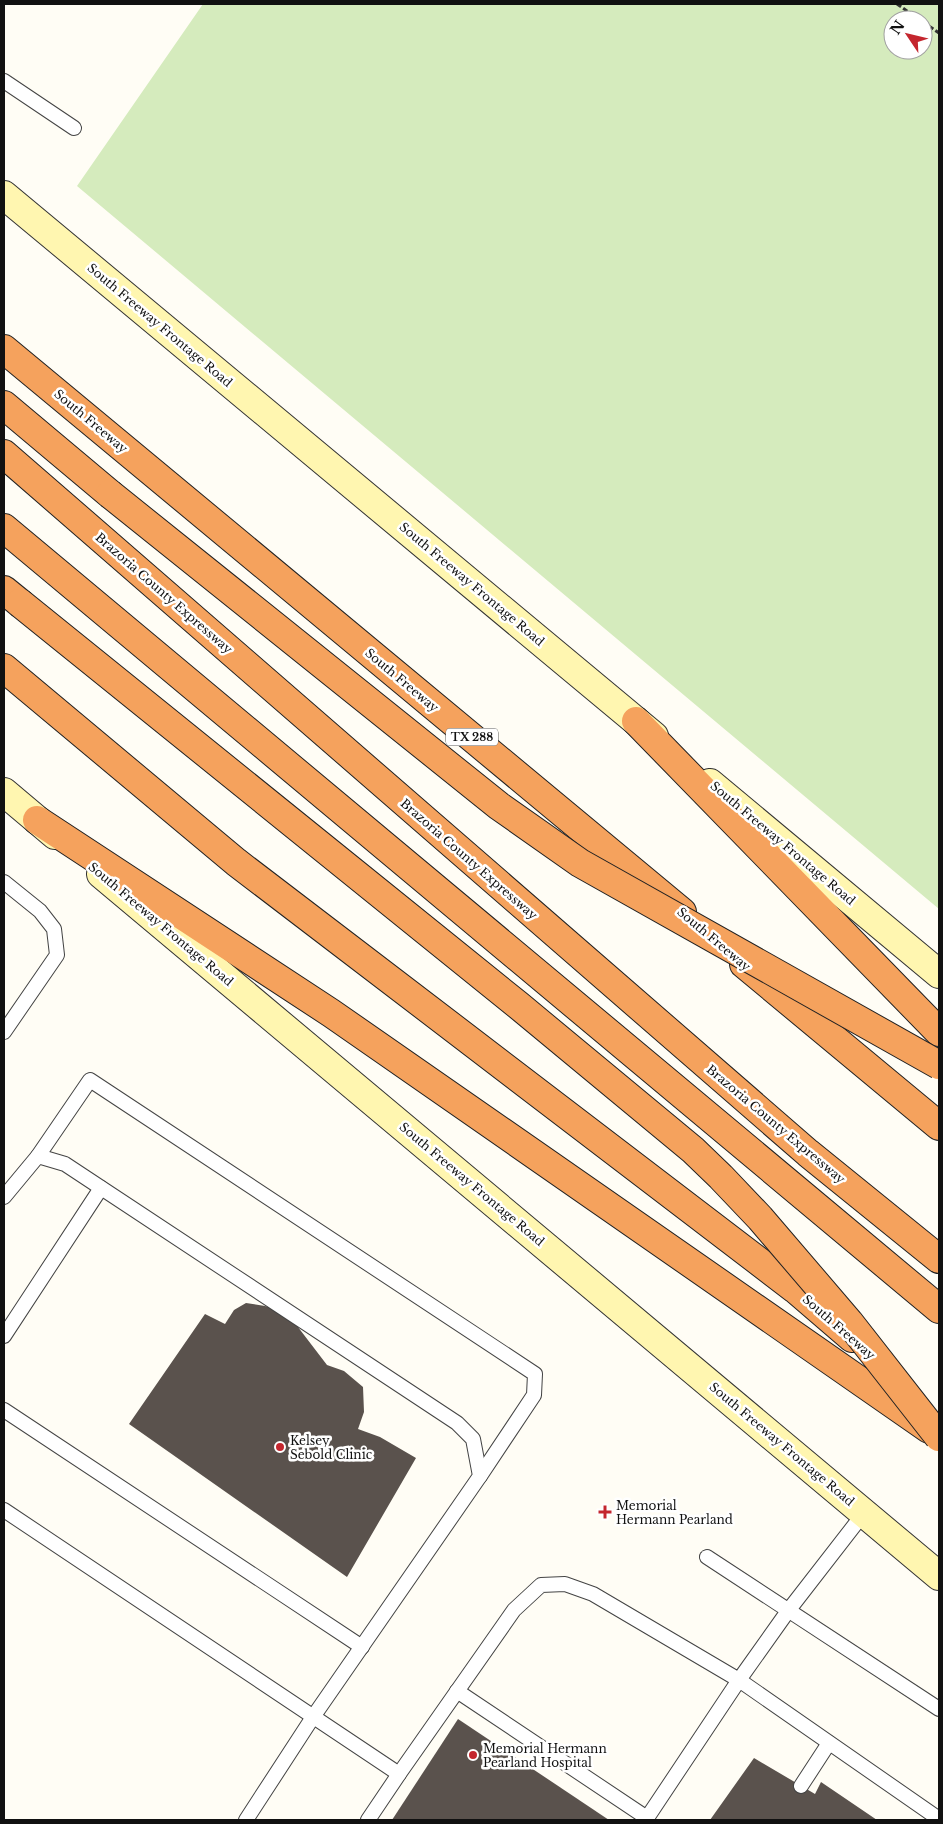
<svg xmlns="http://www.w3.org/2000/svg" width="943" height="1824" font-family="'Libre Baskerville',serif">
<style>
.green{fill:#d5ebbd;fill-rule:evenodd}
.building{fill:#5a524d}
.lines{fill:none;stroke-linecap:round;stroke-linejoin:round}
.service-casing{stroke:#444;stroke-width:16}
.secondary-casing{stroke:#333;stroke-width:30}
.motorway-casing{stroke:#222;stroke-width:30}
.path{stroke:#333;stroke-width:3;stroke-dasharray:5 2.5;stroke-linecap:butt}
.service{stroke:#fff;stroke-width:14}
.secondary{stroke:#fff6b0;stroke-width:28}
.motorway{stroke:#f5a25d;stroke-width:28}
.motorway-bridge-casing{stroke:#222;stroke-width:30;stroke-linecap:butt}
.motorway-bridge{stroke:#f5a25d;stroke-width:28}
.poi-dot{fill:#c4262e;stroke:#fff;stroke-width:2}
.labels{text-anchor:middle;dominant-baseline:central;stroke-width:5;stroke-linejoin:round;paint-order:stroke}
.shield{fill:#fff;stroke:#585858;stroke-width:1}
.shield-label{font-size:11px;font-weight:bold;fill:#111}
.street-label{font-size:12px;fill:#111;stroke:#fff}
.poi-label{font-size:12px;fill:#111;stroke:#fff;text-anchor:start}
</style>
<rect width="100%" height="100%" fill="#fffdf5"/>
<path class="green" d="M203,4H936L939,6V909L77,186ZM893,20H923V50H893Z"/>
<g class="building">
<path d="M246,1303L265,1306L288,1314L327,1365L344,1371L363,1387L364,1412L358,1429L380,1437L416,1458L347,1577L129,1424L205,1314L225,1324L234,1310Z"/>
<path d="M458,1719L609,1820H392Z"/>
<path d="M754,1758L815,1794L821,1782L877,1820H710Z"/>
</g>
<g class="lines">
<g class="service-casing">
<g id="service">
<path d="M4,81L74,128"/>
<path d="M4,882L40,911L54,929L57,955L4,1032"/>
<path d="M38,1156L90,1080L535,1374L534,1395L480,1476"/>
<path d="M4,1197L38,1156L65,1164L457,1423L473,1439L480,1476L313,1717L246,1820"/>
<path d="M4,1336L101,1188"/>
<path d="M4,1410L362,1647"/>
<path d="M4,1510L399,1774L514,1610L541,1585L565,1584L593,1594L739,1680L788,1611L864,1513"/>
<path d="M707,1557L939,1709"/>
<path d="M457,1691L647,1818L739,1680L939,1819"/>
<path d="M801,1786L829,1743"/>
<path d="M368,1820L399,1774"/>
</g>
</g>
<g class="secondary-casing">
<g id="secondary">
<path d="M4,195L654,736"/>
<path d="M710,783L939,974"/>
<path d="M4,792L55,835"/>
<path d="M101,874L939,1576"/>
</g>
</g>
<g class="motorway-casing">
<g id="motorway">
<path d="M4,349L682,912"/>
<path d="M4,405L110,494"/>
<path d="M4,454L808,1153L939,1259"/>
<path d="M4,528L939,1309"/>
<path d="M4,590L20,603"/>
<path d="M4,668L236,862L795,1289L852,1338"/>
<path d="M636,721L939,1032"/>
<path d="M37,820L331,1013L929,1429"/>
<path d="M744,964L939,1126"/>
</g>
</g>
<g class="path">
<path d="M897,4L920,20"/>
<path d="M923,22L939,33"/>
</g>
<use href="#service" class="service"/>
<use href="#secondary" class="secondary"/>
<use href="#motorway" class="motorway"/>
<g class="motorway-bridge-casing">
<g id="motorway-bridge">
<path d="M110,494L499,806L580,863L939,1065"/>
<path d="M20,603L518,1005L693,1150L721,1177L760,1218L849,1322L939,1437"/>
</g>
</g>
<use href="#motorway-bridge" class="motorway-bridge"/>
</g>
<g class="poi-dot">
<circle cx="280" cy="1447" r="5"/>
<path d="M602.5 1504.5h5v5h5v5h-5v5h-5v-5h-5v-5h5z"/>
<circle cx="473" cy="1755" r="5"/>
</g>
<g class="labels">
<rect class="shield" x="446" y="728.5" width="52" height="17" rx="4"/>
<g class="shield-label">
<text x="472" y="737">TX 288</text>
</g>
<g class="street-label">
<text transform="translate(160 325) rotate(40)">South Freeway Frontage Road</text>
<text transform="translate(91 421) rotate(40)">South Freeway</text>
<text transform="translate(472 584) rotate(40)">South Freeway Frontage Road</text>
<text transform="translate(164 593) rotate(41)">Brazoria County Expressway</text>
<text transform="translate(402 680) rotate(40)">South Freeway</text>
<text transform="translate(783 843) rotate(40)">South Freeway Frontage Road</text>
<text transform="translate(469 859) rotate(41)">Brazoria County Expressway</text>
<text transform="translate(161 924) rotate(40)">South Freeway Frontage Road</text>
<text transform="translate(714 939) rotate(40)">South Freeway</text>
<text transform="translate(776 1124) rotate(40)">Brazoria County Expressway</text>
<text transform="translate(472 1184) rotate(40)">South Freeway Frontage Road</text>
<text transform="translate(839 1327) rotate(41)">South Freeway</text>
<text transform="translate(782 1444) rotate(40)">South Freeway Frontage Road</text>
</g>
<g class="poi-label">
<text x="290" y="1440">Kelsey<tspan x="290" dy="14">Sebold Clinic</tspan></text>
<text x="616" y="1505">Memorial<tspan x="616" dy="14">Hermann Pearland</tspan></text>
<text x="483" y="1748">Memorial Hermann<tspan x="483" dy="14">Pearland Hospital</tspan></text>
</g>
</g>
<rect width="943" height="1824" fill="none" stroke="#111111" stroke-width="10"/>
<g transform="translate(908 35) rotate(305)"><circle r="24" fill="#ffffff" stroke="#a0a0a0"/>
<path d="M0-4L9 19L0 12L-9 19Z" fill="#c4262e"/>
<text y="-8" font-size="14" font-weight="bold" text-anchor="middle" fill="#111111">N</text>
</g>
</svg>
